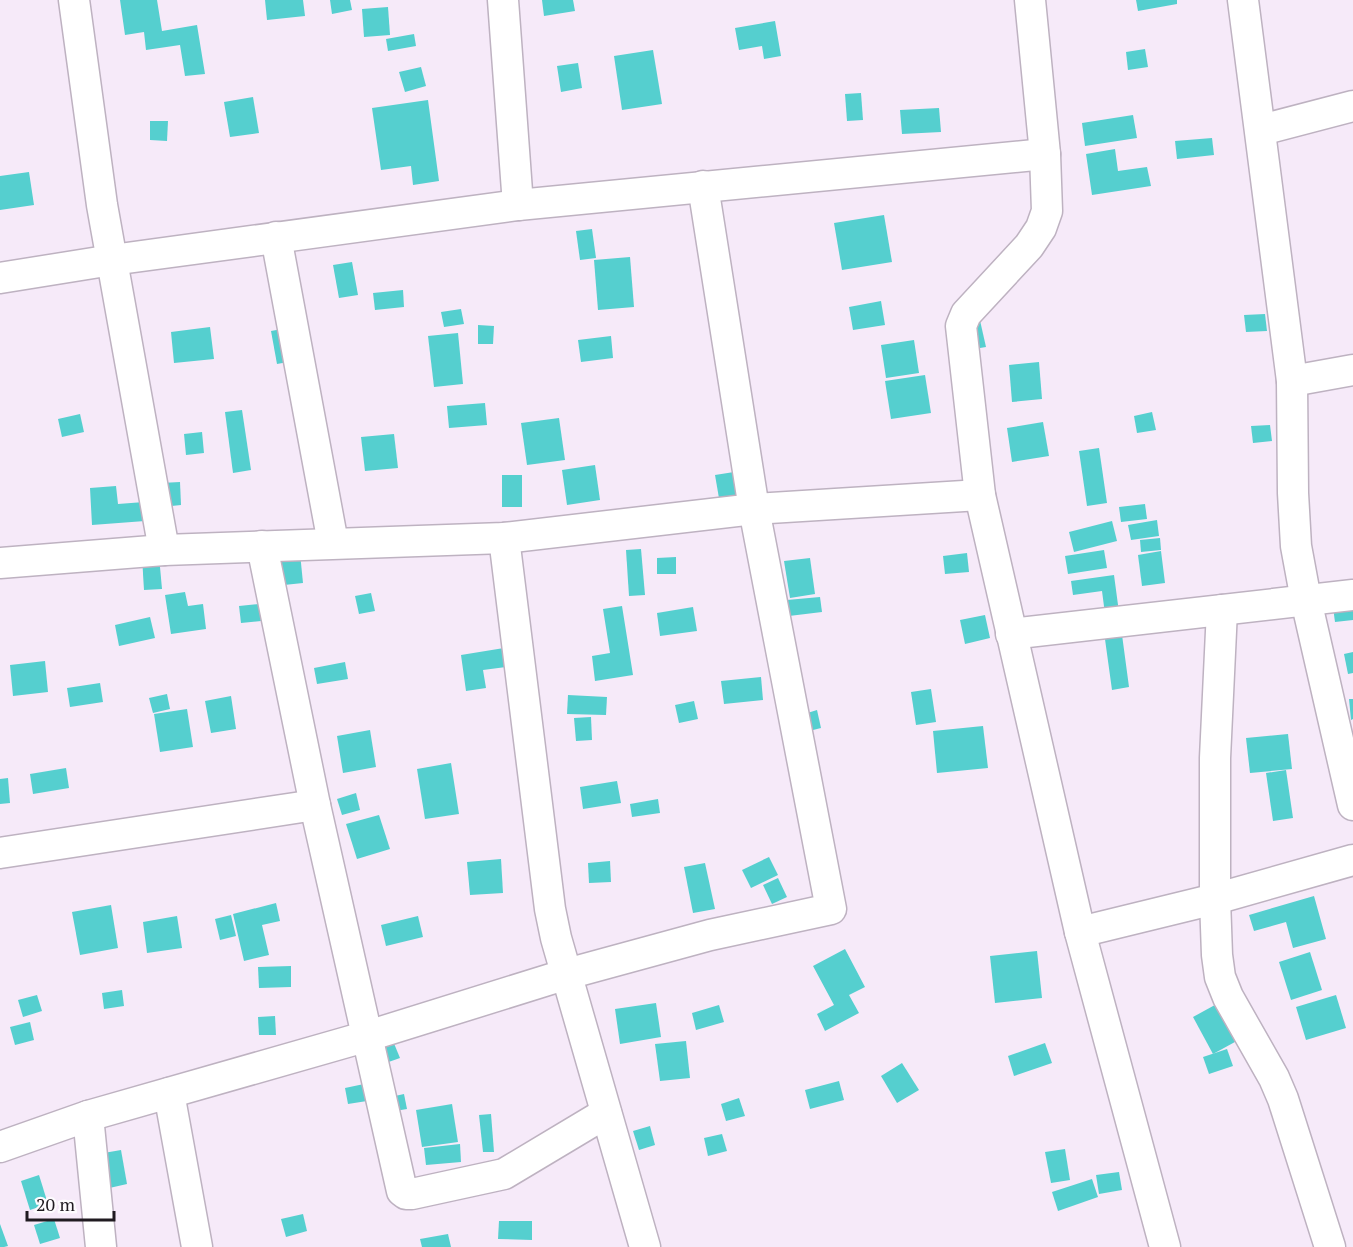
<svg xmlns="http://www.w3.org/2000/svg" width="1353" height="1247" font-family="'PT Serif',serif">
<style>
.building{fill:#55cfcf}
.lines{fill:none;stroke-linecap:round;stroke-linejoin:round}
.minor-casing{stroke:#beb2c1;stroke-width:33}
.minor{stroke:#fff;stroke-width:30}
</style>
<rect width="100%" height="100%" fill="#f6eaf9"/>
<g class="building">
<path d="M120,0H157L162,31L197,25L205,74L185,76L180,45L146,50L144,32L125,35Z"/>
<path d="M265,0H303L305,16L267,20Z"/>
<path d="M330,0H350L352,10L332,14Z"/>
<path d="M542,0H573L575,11L544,16Z"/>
<path d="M1136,0H1177V4L1138,11Z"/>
<path d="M388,7L390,35L364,37L362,9Z"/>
<path d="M775,21L781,56L764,59L762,46L739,50L735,28Z"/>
<path d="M414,34L416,46L388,51L386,39Z"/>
<path d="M1145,49L1148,67L1128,70L1126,52Z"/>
<path d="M653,50L662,104L622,110L614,56Z"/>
<path d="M578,63L582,88L561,92L557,66Z"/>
<path d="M421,67L426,86L405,92L399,72Z"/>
<path d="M861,93L863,120L847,121L845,94Z"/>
<path d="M253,97L259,133L230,137L224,102Z"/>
<path d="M428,100L439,181L413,185L411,166L381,170L372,108Z"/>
<path d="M939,108L941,132L902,134L900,110Z"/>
<path d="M1133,115L1137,138L1085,146L1082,123Z"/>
<path d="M150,121H168L167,141L150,140Z"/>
<path d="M1212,138L1214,155L1177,159L1175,141Z"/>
<path d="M1115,149L1118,171L1147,167L1151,186L1092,195L1086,154Z"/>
<path d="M29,172L34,205L0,210V176Z"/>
<path d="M884,215L892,262L842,270L834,223Z"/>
<path d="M592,229L596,258L580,260L576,231Z"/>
<path d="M630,257L634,307L598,310L594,260Z"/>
<path d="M352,262L358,295L339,298L333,265Z"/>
<path d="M403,290L404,307L375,310L373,293Z"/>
<path d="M881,301L885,325L853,330L849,307Z"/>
<path d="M461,309L464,324L444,327L441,312Z"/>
<path d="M1265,314L1267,331L1246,332L1244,315Z"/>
<path d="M979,316L986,347L974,349L967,318Z"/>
<path d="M478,325L494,326L493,344H478Z"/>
<path d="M210,327L214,359L174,363L171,332Z"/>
<path d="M282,329L288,362L277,364L271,331Z"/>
<path d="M458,333L463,384L434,387L428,336Z"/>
<path d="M611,336L613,358L581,362L578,340Z"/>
<path d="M914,340L919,373L886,378L881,345Z"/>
<path d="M1039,362L1042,399L1012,402L1009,365Z"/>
<path d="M925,375L931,413L891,419L885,381Z"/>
<path d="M485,403L487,425L449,428L447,406Z"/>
<path d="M242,410L251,470L233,473L225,412Z"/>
<path d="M1152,412L1156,430L1137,433L1134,416Z"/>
<path d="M80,414L84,432L62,437L58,419Z"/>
<path d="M559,418L565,460L527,465L521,423Z"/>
<path d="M1043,422L1049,456L1012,462L1007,428Z"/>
<path d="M1270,425L1272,441L1253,443L1251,426Z"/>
<path d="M202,432L204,453L186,455L184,434Z"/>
<path d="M394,434L398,468L365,471L361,437Z"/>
<path d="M1099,448L1107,503L1087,506L1079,451Z"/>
<path d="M595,465L600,500L567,505L562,470Z"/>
<path d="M734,472L739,501L720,504L715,475Z"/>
<rect x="502" y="475" width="20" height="32"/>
<path d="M180,482L181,505L162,507L161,483Z"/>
<path d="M116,486L118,504L144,502L145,521L92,525L90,488Z"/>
<path d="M1145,504L1147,519L1121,522L1119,507Z"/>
<path d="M1157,520L1159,536L1131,540L1128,525Z"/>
<path d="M1112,521L1117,541L1074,552L1069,532Z"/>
<path d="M1160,538L1161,550L1141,552L1140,540Z"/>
<path d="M641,549L645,595L629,596L626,550Z"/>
<path d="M1104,550L1107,568L1068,574L1065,556Z"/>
<path d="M1161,551L1165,583L1142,586L1138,555Z"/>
<path d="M300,553L303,583L284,585L281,555Z"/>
<path d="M967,553L969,572L945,574L943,556Z"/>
<path d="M159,556L162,589L144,590L142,557Z"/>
<path d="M676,557V574H657V558Z"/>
<path d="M810,558L815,594L790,598L784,561Z"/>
<path d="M1114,575L1129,687L1112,690L1104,632L1105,614L1102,591L1073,595L1071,581Z"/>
<path d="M185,592L188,606L203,604L206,629L171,634L165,595Z"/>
<path d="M371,593L375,611L359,614L355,596Z"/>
<path d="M820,597L822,612L789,616L787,600Z"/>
<path d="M1353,598V620L1335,622L1332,600Z"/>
<path d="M259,604L261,621L241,623L239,606Z"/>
<path d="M622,606L633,675L595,681L592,656L610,653L603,609Z"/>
<path d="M693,607L697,631L660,636L657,613Z"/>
<path d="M985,615L990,638L965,644L960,620Z"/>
<path d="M150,617L155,638L119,646L115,625Z"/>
<path d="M504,648L506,667L483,670L486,688L466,691L461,655Z"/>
<path d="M1353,652V673L1348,674L1344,654Z"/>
<path d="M45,661L48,692L13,696L10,665Z"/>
<path d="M345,662L348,679L317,684L314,668Z"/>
<path d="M761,677L763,700L724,704L721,681Z"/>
<path d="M100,683L103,702L70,707L67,688Z"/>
<path d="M931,689L936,722L916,725L911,692Z"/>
<path d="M167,694L170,709L153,713L149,698Z"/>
<path d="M568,695L607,697L606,715L567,714Z"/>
<path d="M231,696L236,729L211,733L205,701Z"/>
<path d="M1349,699H1353V719L1351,720Z"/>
<path d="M694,701L698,719L679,723L675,705Z"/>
<path d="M187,709L193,747L160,752L154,714Z"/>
<path d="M817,710L821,728L805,732L801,715Z"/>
<path d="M591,717L592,740L576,741L574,718Z"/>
<path d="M983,726L988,768L937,773L933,731Z"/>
<path d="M370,730L376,767L343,773L337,736Z"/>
<path d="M1288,734L1292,769L1250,773L1246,738Z"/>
<path d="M451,763L459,814L425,819L417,769Z"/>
<path d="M66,768L69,788L33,794L30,774Z"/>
<path d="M1286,770L1293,818L1273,821L1266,773Z"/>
<path d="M8,778L10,803L0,804V779Z"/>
<path d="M617,781L621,803L583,809L580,787Z"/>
<path d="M356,793L360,810L342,815L337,799Z"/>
<path d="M658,799L660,813L632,817L630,804Z"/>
<path d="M379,815L390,849L357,859L346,824Z"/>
<path d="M769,857L778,875L751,888L742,870Z"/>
<path d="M501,859L503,893L470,895L467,862Z"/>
<path d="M610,861L611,882L589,883L588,863Z"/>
<path d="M705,863L715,909L693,913L684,867Z"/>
<path d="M778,878L787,897L772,904L763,885Z"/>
<path d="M1314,896L1326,939L1293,948L1286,922L1254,931L1249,915Z"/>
<path d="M276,903L280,921L262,925L269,955L244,961L233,914Z"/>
<path d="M111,905L118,948L80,955L72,912Z"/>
<path d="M231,915L236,936L220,940L215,919Z"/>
<path d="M177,916L182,948L147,953L143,922Z"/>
<path d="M418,916L423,937L386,946L381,925Z"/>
<path d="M845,949L865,987L849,995L859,1013L825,1031L817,1014L834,1005L813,966Z"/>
<path d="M1037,951L1042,998L995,1003L990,956Z"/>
<path d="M1310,952L1322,990L1291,1000L1279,962Z"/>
<path d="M291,966V987L259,988L258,967Z"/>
<path d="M122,990L124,1006L104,1009L102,993Z"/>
<path d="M37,995L42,1011L23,1017L18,1000Z"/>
<path d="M1336,995L1346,1028L1306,1040L1296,1007Z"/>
<path d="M1224,1000L1244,1037L1213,1054L1193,1017Z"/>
<path d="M656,1003L661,1037L620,1044L615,1009Z"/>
<path d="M719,1005L724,1022L696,1030L692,1013Z"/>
<path d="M275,1016L276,1035H259L258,1017Z"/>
<path d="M30,1022L34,1040L15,1045L10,1027Z"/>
<path d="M393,1041L400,1058L380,1065L374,1048Z"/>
<path d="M686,1041L690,1078L660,1081L655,1044Z"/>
<path d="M1045,1043L1052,1063L1014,1076L1008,1056Z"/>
<path d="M1227,1049L1233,1066L1209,1074L1203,1057Z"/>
<path d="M902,1063L919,1090L897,1103L881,1076Z"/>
<path d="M839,1081L844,1100L810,1109L805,1090Z"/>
<path d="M364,1084L367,1101L348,1104L345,1088Z"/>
<path d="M404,1094L407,1109L389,1112L386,1098Z"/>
<path d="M739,1098L745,1116L726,1121L721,1104Z"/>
<path d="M452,1104L458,1142L422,1147L416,1110Z"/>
<path d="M491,1114L494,1152H483L479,1115Z"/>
<path d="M650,1126L655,1145L639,1150L633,1131Z"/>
<path d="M722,1134L727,1151L708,1156L704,1138Z"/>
<path d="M460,1144L461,1162L426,1165L424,1148Z"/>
<path d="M1065,1149L1070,1180L1051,1183L1045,1152Z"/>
<path d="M121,1150L127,1184L105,1189L98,1154Z"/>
<path d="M1119,1172L1122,1190L1099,1194L1096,1175Z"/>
<path d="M39,1175L48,1204L30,1210L21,1181Z"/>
<path d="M1092,1179L1098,1197L1058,1211L1052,1192Z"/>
<path d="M303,1214L307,1231L286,1237L281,1219Z"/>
<path d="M54,1219L60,1238L40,1244L34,1225Z"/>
<path d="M499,1221H532V1240L498,1239Z"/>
<path d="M0,1224L8,1246L4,1247H0Z"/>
<path d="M448,1234L451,1247H422L420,1239Z"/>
</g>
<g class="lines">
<g class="minor-casing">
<g id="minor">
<path d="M74,0L102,205L164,550"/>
<path d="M503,0L518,205"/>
<path d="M1030,0L1045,154L1047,211L1041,228L1029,246L966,314L961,326L980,495L1080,932L1165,1247"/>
<path d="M1243,0L1292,381L1293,493L1296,546L1306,600L1353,805"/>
<path d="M1261,130L1353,106"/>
<path d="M276,237L333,543"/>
<path d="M0,278L112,260L518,205L1045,154"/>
<path d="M1292,381L1353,370"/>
<path d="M504,538L550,909L556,938L645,1247"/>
<path d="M262,546L315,805L402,1191L406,1194H412L504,1174L606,1113"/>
<path d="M0,563L164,550L504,538L754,509L980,495"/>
<path d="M1222,610L1215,758V899L1217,955L1220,977L1228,997L1274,1078L1283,1099L1330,1247"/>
<path d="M1011,634L1353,595"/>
<path d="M0,853L315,805"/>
<path d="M1080,932L1215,899L1353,860"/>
<path d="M169,1093L197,1247"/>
<path d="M88,1116L101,1247"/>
<path d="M0,1147L88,1116L368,1036L567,974L710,935L831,909L754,509L703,186"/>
</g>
</g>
<use href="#minor" class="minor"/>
</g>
<path d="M27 1211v9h87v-9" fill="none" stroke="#201b21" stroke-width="3"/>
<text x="36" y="1211" font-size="18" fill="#201b21" stroke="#fdfbfe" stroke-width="4.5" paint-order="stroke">20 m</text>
</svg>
